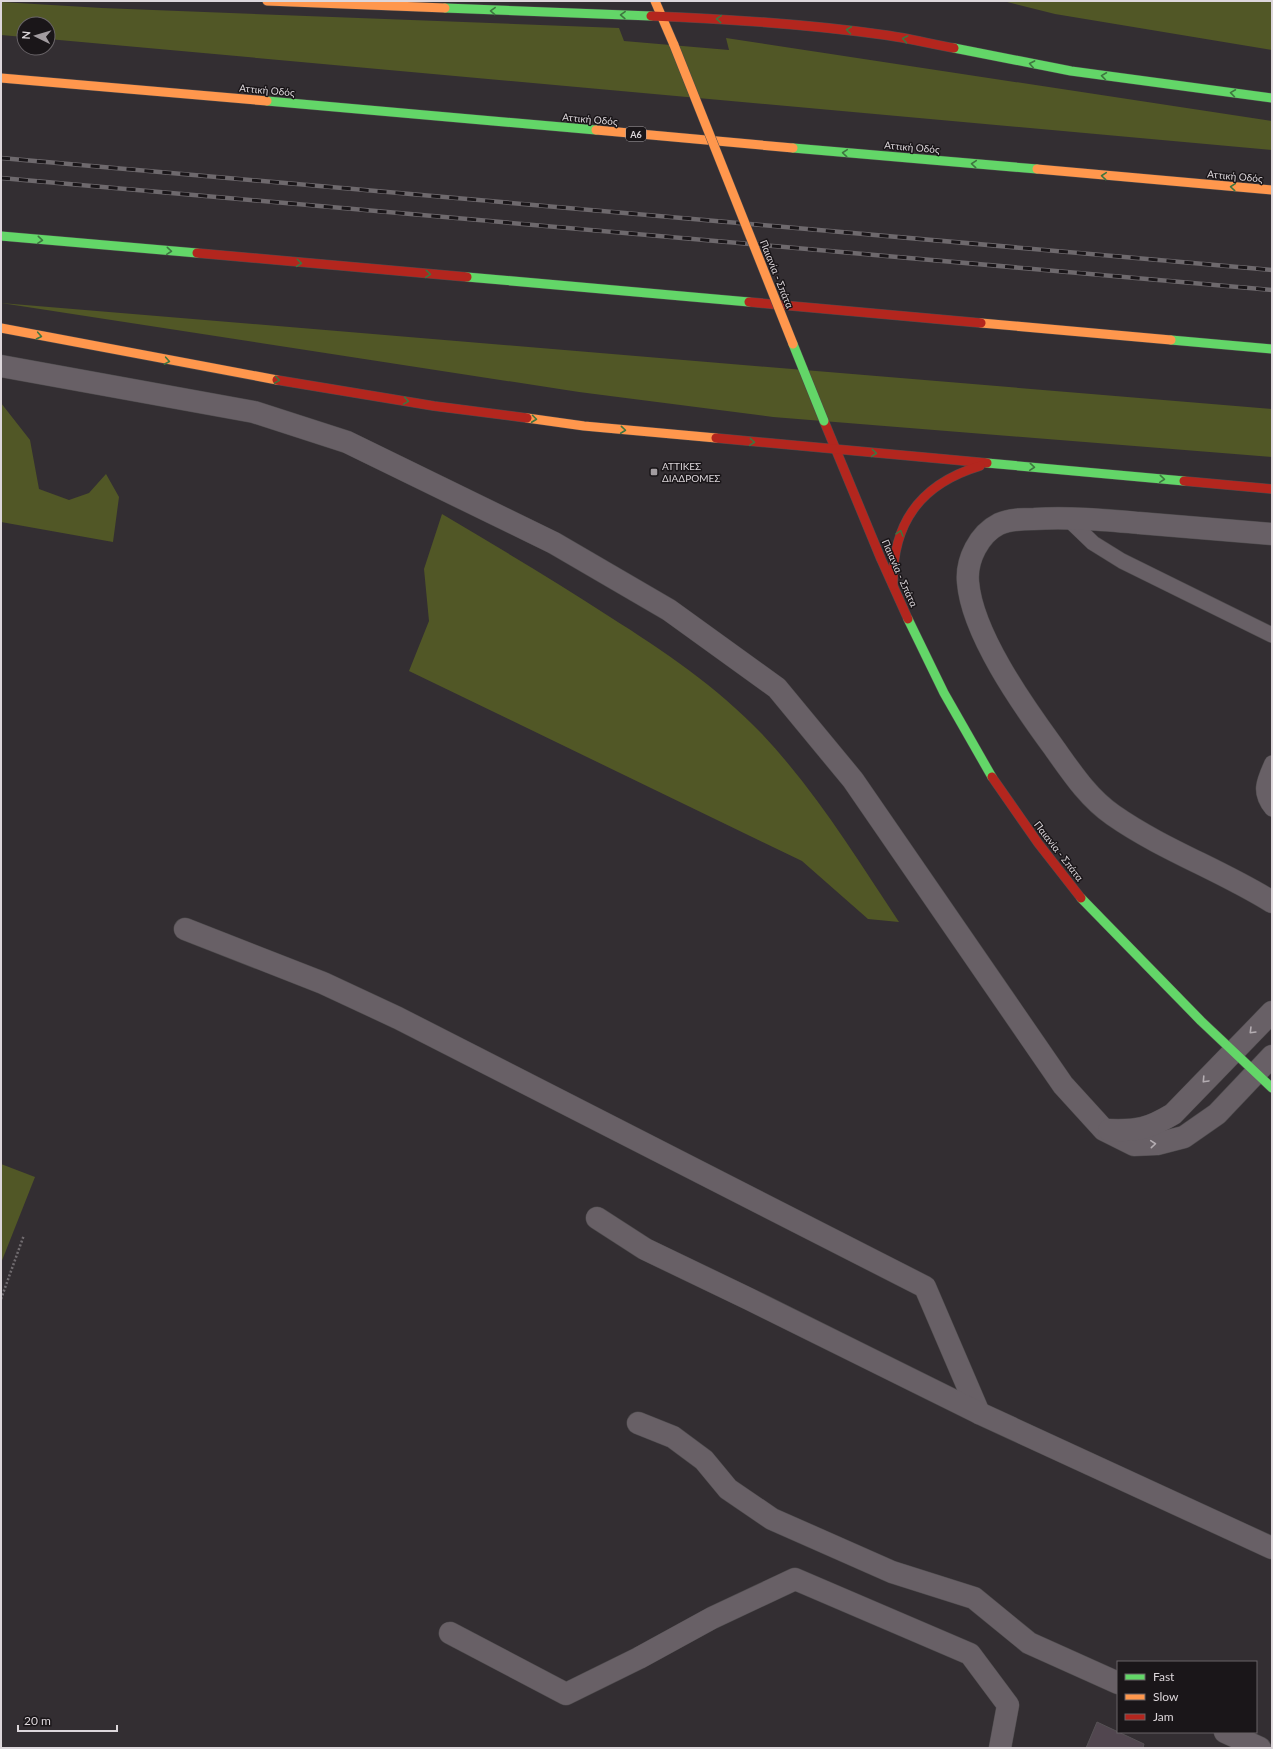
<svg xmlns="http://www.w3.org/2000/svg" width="1273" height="1749" font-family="Lato,sans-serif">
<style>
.green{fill:#515726}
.building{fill:#51464f;stroke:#565255}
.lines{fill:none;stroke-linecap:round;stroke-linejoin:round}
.lane-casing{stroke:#4d4a4c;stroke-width:16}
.street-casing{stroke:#4d4a4c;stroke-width:23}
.fast-casing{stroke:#4d4a4c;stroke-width:10}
.slow-casing{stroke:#4d4a4c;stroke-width:10}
.jam-casing{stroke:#4d4a4c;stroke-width:10}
.path{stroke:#706b6f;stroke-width:2.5;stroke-dasharray:2 2;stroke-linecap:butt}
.lane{stroke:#686066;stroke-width:15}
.street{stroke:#686066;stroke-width:22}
.fast{stroke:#63d668;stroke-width:9}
.slow{stroke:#ff974d;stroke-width:9}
.jam{stroke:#b3261e;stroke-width:9}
.rail-casing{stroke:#6e696d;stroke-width:4.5}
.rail{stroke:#1a1619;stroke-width:3;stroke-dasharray:9;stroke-linecap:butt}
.fast-bridge-casing{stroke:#4d4a4c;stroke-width:10;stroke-linecap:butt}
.slow-bridge-casing{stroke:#4d4a4c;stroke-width:10;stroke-linecap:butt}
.fast-bridge{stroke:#63d668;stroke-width:9}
.slow-bridge{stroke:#ff974d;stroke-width:9}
.oneway{stroke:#3e7640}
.oneway2{stroke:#b4adb2}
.poi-dot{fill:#a29ca0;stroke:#1a1619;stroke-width:1.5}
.labels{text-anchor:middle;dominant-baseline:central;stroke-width:3;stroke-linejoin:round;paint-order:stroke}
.shield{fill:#1a1619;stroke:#a29da1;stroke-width:1}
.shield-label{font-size:9px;font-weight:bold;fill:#ddd7db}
.street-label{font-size:10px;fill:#ddd7db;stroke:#1a1619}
.poi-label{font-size:10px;fill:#ddd7db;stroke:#1a1619;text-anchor:start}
</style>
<rect width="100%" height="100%" fill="#332e32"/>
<g class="green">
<path d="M1003,1H1272V50L1055,14Z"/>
<path d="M1,2L102,8L619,28L624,41L729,50L726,38L1272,121V150L48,39V24H24V37L1,35Z"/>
<path d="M1,303L1272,409V457L773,417L579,392Z"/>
<path d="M1,403L30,440L39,489L69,500L89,493L106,474L119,497L113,542L1,522Z"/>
<path d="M442,514C499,548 555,581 610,617C664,651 717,687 761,733C815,790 856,857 899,922L868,919L802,861L409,671L429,621L424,569Z"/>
<path d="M1,1164L35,1177L1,1263Z"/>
</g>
<path class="building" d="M1097,1722L1144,1744L1143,1748H1086Z"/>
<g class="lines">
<g class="lane-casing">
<g id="lane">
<path d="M1066,517L1093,543L1122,561L1272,635"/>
<path d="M1272,763C1264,781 1258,792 1272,809"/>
</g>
</g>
<g class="street-casing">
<g id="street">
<path d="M1,366L254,412L347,442L554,543L669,610L777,688L853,780L1063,1085L1104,1130L1134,1145L1157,1144L1184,1137L1217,1114L1272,1056"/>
<path d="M1272,534C1228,530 1183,527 1139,523C1104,520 1070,517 1034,519C1023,519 1010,519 999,524C979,534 966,560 968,582C972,633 1022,704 1052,745C1070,770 1087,797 1113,815C1163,850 1221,870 1272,902"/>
<path d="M185,929L323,983L398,1018L925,1287L979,1413"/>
<path d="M1109,1130C1138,1131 1148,1129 1173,1114L1272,1012"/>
<path d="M597,1218L645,1249L749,1299L979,1413L1272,1548"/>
<path d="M638,1423L673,1437L704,1460L728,1489L772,1519L892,1572L974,1598L1029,1643L1118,1683"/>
<path d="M450,1633L566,1694L639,1658L712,1618L795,1579L970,1654L1008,1705L1000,1748"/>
<path d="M1225,1732L1260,1748"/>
</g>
</g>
<g class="fast-casing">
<g id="fast">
<path d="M445,8L651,16"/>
<path d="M954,48L1071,71L1272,98"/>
<path d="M267,101L596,130"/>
<path d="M793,148L1037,169"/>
<path d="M1,236L197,253"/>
<path d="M467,277L749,302"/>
<path d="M1171,340L1272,349"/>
<path d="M987,463L1184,481"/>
<path d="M908,619L944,693L992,777"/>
<path d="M1081,898L1201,1021L1272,1088"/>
</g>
</g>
<g class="slow-casing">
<g id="slow">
<path d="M267,1L445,8"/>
<path d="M655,1L674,45"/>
<path d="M1,78L267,101"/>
<path d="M596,130L793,148"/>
<path d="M1037,169L1272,190"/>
<path d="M981,323L1171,340"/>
<path d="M1,328L277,380"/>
<path d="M527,418L584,426L716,438"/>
</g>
</g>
<g class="jam-casing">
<g id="jam">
<path d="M651,16C729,19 808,24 885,35C908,38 931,44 954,48"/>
<path d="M197,253L467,277"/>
<path d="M749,302L981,323"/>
<path d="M277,380L434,406L527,418"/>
<path d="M824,421L881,559L908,619"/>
<path d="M716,438L987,463"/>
<path d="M1184,481L1272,489"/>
<path d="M893,585C892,523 920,484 980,466"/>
<path d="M992,777L1038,843L1081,898"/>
</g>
</g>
<path class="path" d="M1,1299L24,1235"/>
<use href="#lane" class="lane"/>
<use href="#street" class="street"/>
<use href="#fast" class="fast"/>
<use href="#slow" class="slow"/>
<use href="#jam" class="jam"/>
<g class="rail-casing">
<g id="rail">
<path d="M1,158L1272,270"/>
<path d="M1,178L1272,290"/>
</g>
</g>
<use href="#rail" class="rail"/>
<g class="fast-bridge-casing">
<path id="fast-bridge" d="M793,344L824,421"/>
</g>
<g class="slow-bridge-casing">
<path id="slow-bridge" d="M674,45L793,344"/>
</g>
<use href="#fast-bridge" class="fast-bridge"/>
<use href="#slow-bridge" class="slow-bridge"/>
</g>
<defs><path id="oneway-chevron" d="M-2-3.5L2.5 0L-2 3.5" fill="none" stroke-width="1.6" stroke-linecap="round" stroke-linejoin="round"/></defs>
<g class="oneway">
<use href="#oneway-chevron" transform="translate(493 11) rotate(-178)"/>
<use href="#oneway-chevron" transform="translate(623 15) rotate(-178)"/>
<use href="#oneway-chevron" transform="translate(719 19) rotate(-176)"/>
<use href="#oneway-chevron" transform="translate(849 30) rotate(-173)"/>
<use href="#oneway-chevron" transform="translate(905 39) rotate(-169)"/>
<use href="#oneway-chevron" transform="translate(1032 64) rotate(-169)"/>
<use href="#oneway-chevron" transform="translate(1104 76) rotate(-172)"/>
<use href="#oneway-chevron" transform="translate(1233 93) rotate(-172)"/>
<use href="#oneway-chevron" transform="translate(845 153) rotate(-175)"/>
<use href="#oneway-chevron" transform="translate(974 164) rotate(-175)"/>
<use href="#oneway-chevron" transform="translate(1104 176) rotate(-175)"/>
<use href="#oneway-chevron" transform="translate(1233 187) rotate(-175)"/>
<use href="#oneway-chevron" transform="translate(40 240) rotate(5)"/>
<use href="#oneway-chevron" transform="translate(169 251) rotate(5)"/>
<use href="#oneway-chevron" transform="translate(299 263) rotate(5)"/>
<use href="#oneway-chevron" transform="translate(428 274) rotate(5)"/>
<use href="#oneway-chevron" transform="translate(39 336) rotate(11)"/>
<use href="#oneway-chevron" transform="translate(167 361) rotate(10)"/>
<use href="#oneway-chevron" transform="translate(277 380) rotate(9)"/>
<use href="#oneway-chevron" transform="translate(406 401) rotate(9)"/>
<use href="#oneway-chevron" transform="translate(534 419) rotate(7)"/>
<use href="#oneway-chevron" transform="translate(623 430) rotate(6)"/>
<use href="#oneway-chevron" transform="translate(752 442) rotate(5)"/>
<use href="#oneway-chevron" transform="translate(874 453) rotate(5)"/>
<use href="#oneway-chevron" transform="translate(1032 467) rotate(5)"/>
<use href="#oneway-chevron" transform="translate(1162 479) rotate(5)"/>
<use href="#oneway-chevron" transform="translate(900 533) rotate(-73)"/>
</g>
<g class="oneway2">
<use href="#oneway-chevron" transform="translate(1252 1031) rotate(135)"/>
<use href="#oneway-chevron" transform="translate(1205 1080) rotate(133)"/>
<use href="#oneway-chevron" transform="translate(1153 1144) rotate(-5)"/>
</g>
<rect class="poi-dot" x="650" y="468" width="8" height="8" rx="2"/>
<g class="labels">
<rect class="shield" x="626" y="127" width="20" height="14" rx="3"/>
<g class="shield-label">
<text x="636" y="134">Α6</text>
</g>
<g class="street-label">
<text transform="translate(267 90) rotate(5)">Αττική Οδός</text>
<text transform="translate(590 119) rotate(5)">Αττική Οδός</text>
<text transform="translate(912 147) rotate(5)">Αττική Οδός</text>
<text transform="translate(1235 176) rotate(5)">Αττική Οδός</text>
<text transform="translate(777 274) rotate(68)">Παιανία - Σπάτα</text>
<text transform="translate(900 573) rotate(66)">Παιανία - Σπάτα</text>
<text transform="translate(1059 851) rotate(52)">Παιανία - Σπάτα</text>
</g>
<g class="poi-label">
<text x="662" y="466">ΑΤΤΙΚΕΣ<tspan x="662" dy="12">ΔΙΑΔΡΟΜΕΣ</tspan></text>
</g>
</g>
<rect width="1273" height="1749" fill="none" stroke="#ddd7db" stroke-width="4"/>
<rect x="1117" y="1661" width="140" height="72" fill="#1a1619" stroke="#686367"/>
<rect x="1125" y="1674" width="20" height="6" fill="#63d668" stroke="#686367"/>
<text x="1153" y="1681" font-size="12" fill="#ddd7db">Fast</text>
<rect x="1125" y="1694" width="20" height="6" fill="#ff974d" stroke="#686367"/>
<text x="1153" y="1701" font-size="12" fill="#ddd7db">Slow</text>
<rect x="1125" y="1714" width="20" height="6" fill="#b3261e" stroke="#686367"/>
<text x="1153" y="1721" font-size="12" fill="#ddd7db">Jam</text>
<g transform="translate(36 36) rotate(275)"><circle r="19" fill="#1a1619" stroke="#686367"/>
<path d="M0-3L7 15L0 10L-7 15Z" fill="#a29ca0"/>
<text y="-6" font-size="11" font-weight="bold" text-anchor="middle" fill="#ddd7db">N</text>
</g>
<path d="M18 1725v6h99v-6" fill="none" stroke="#ddd7db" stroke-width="2"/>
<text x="24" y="1725" font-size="12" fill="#ddd7db" stroke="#1a1619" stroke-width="3" paint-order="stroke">20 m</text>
</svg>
